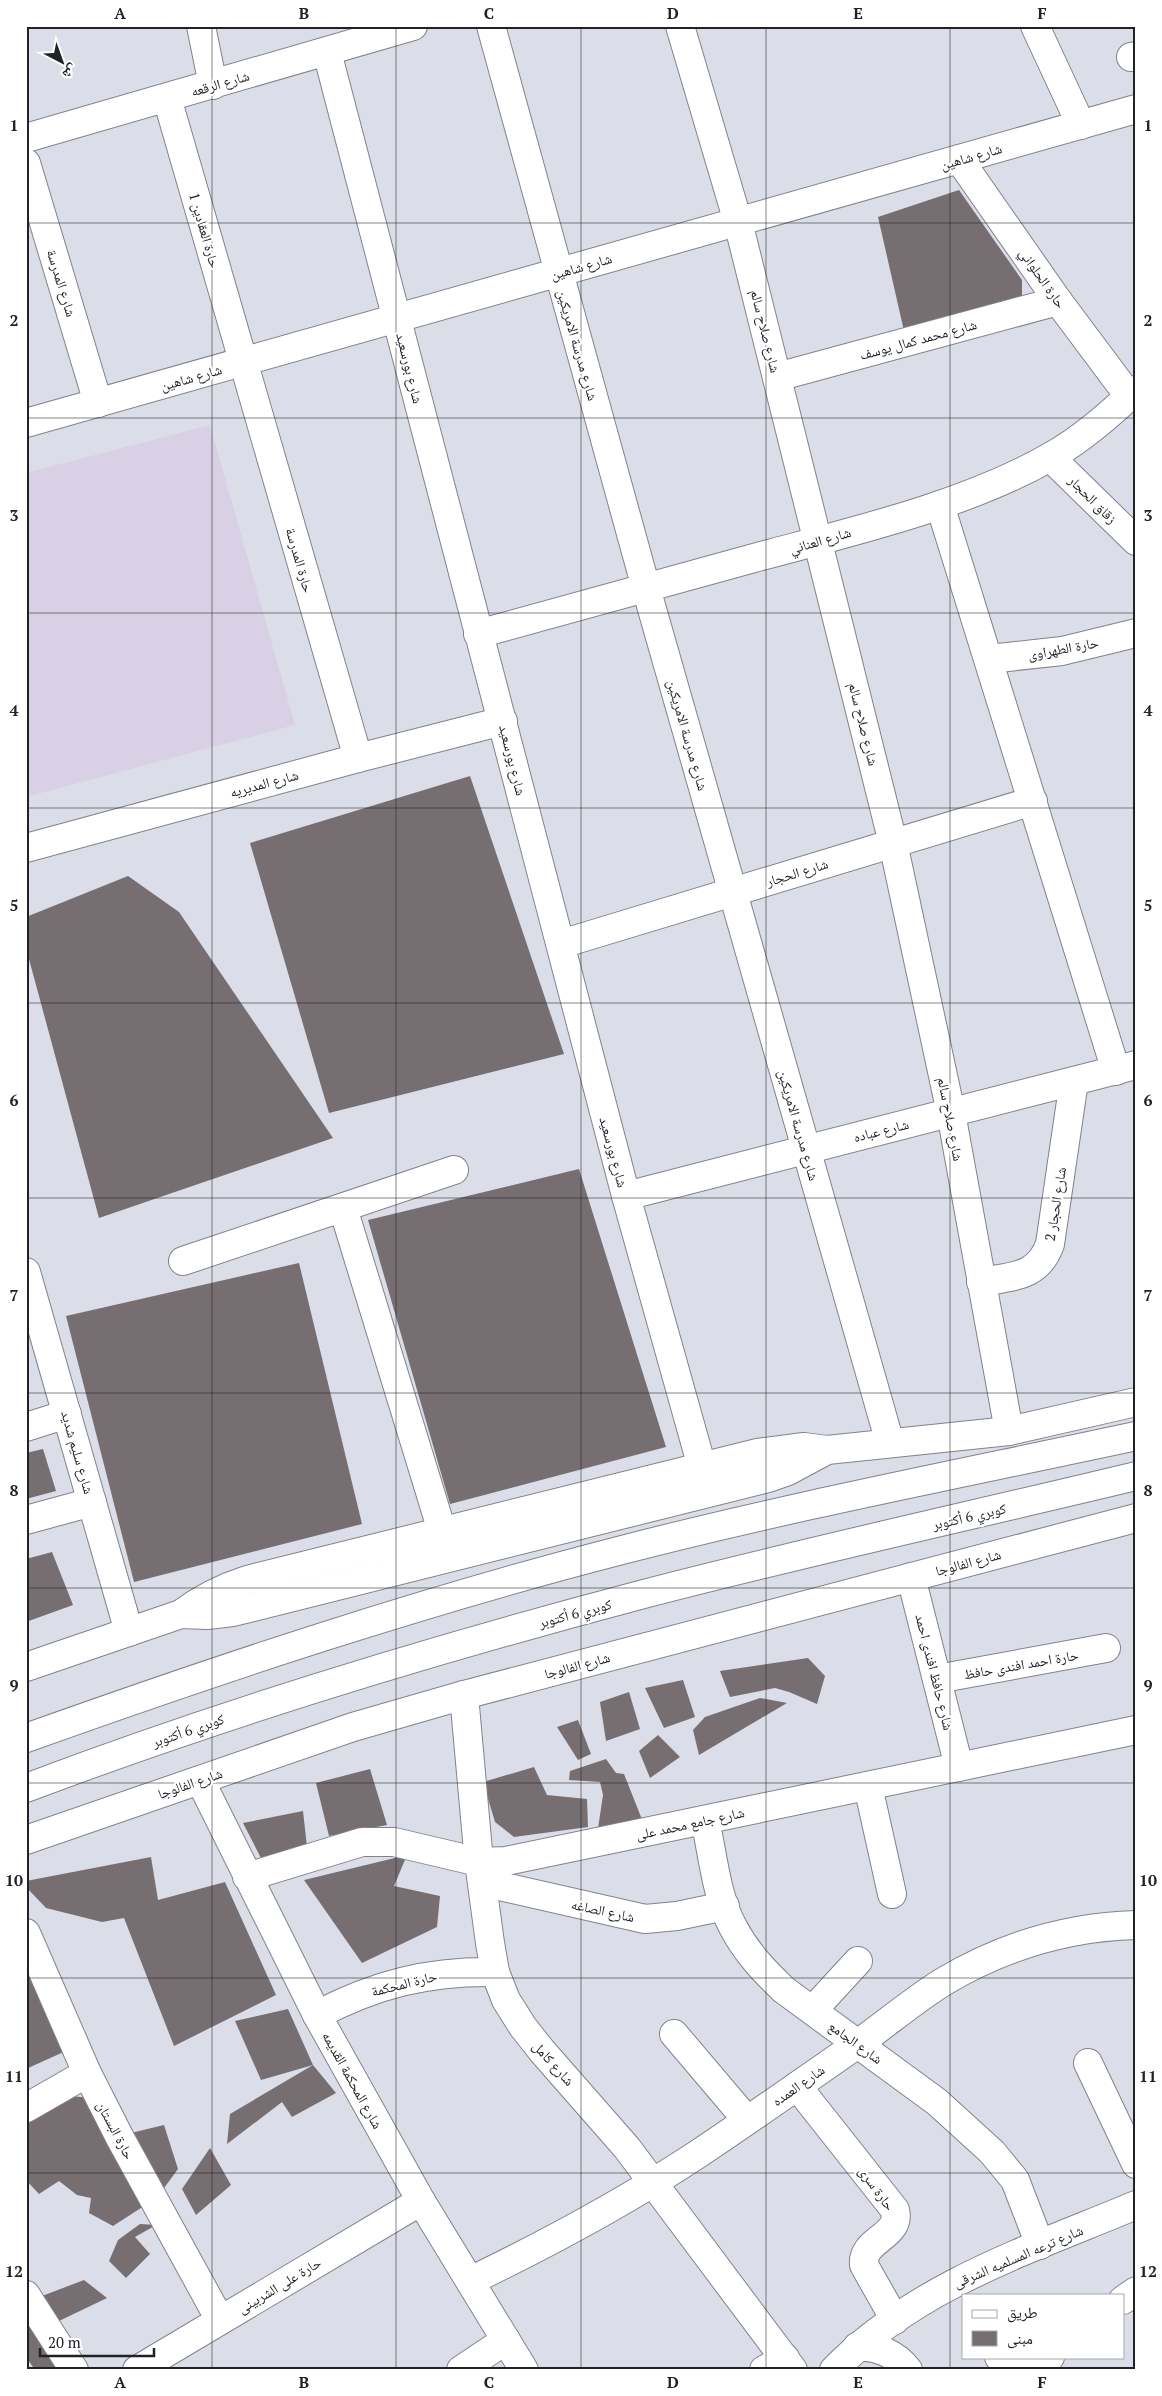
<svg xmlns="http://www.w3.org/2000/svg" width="1162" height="2396" font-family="'PT Serif','Noto Naskh Arabic',serif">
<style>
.education{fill:#dad0e5}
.building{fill:#776e72}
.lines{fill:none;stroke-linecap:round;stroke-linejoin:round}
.minor-casing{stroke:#80838b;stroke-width:30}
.highway-casing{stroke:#80838b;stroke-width:30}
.minor{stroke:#fff;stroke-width:28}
.highway{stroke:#fff;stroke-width:28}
.grid{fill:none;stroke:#212226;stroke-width:1;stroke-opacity:0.55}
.labels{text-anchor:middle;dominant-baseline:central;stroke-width:4.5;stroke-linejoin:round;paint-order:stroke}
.street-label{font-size:14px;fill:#212226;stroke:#fff}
.neatline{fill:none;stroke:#212226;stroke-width:2}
.grid-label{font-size:16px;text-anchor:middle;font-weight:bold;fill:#212226}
</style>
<rect width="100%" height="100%" fill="#dbdee8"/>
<path class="education" d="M210,425L295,725L26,797V473Z"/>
<g class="building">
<path d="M959,190L1022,280V301L904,331L878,217Z"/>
<path d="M470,776L564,1054L329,1113L250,843Z"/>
<path d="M128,876L179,912L333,1138L99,1218L26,948V917Z"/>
<path d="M579,1169L666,1447L450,1504L368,1220Z"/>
<path d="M299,1263L362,1524L134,1582L66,1316Z"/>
<path d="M43,1449L56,1491L26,1499V1453Z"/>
<path d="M52,1552L73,1605L26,1622V1559Z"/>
<path d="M808,1658L825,1676L817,1704L789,1692L775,1688L730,1697L720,1671Z"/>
<path d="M683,1680L695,1717L664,1728L645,1688Z"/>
<path d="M629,1692L640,1729L606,1741L600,1702Z"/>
<path d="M760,1698L787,1703L699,1755L693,1730L705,1717Z"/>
<path d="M578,1720L591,1754L578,1760L557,1727Z"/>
<path d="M658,1735L680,1757L650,1778L639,1751Z"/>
<path d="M606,1759L616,1773L624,1774L643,1822L597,1835L603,1795L600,1782L569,1780L570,1771Z"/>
<path d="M534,1767L547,1795L587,1799L588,1827L514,1837L495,1822L483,1782Z"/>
<path d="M370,1769L387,1825L329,1836L316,1783Z"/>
<path d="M303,1811L307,1847L263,1862L243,1823Z"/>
<path d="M407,1855L394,1886L440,1896L437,1927L362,1963L304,1880Z"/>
<path d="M151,1857L158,1900L225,1882L276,1995L174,2046L124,1918L102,1922L46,1908L26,1887V1881Z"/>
<path d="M26,1963L68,2050L26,2069Z"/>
<path d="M288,2009L313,2065L261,2080L235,2021Z"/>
<path d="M313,2065L336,2093L292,2117L282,2102L227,2144L230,2114Z"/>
<path d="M71,2096L90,2098L144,2206L113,2226L89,2213L91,2198L77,2195L59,2181L39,2194L26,2180V2121Z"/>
<path d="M164,2125L178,2169L164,2188L131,2133Z"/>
<path d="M210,2148L231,2185L196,2215L182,2189Z"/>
<path d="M140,2224L156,2225L135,2237L150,2254L126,2278L109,2261L118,2240Z"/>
<path d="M84,2280L107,2298L59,2321L42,2296Z"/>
<path d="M34,2324L65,2370H35L26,2357V2327Z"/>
</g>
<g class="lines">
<g class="minor-casing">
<g id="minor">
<path d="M201,26L213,85"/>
<path d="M491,26L646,588L890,1443"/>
<path d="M680,26L738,222L893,843L951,1113L1009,1431"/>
<path d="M1035,26L1081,125"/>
<path d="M327,52L626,1196L702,1467"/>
<path d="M1131,57L1136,56"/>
<path d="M167,98L358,758"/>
<path d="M26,138L413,26"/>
<path d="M959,159L1058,301L1129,396"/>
<path d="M26,163L98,403"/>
<path d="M777,377L1058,301"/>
<path d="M26,423L1136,109"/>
<path d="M1050,457L1136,541"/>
<path d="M940,505L1116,1071"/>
<path d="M478,634C570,609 662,584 754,558C850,532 964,506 1050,457C1082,439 1109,415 1136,390"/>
<path d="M989,659L1062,651L1136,633"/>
<path d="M26,848L358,758L503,721"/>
<path d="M561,944L1033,801"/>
<path d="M626,1196L1136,1065"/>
<path d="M343,1208L442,1531"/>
<path d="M183,1261L454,1170"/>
<path d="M26,1272L129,1632"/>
<path d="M981,1282C1012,1276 1038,1278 1050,1244L1074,1081"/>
<path d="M26,1427L67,1414"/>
<path d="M26,1520L92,1502"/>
<path d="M911,1577L959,1767"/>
<path d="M181,1614C202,1598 222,1588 247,1580L757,1453L804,1447L827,1450"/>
<path d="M26,1667L181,1614L207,1615L233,1612L768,1478L788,1471L827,1450L1009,1431L1136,1402"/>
<path d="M937,1679L1106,1648"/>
<path d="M464,1695L479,1862L490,1943L495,1972L506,2000L523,2027L542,2051L627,2148L793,2370"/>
<path d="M200,1780L317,2015L421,2201L524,2370"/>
<path d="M868,1786L892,1894"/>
<path d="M705,1820C713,1855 716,1896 733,1927C746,1952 764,1971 784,1990L937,2102L992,2152L1015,2180L1040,2245"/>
<path d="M26,1840L353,1727L464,1695L1136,1518"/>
<path d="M247,1877L362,1842H394L479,1862L506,1861L1136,1730"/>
<path d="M482,1882L645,1919L677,1916L725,1906"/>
<path d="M26,1933L87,2073L119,2136L220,2320"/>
<path d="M813,2010L858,1961"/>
<path d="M317,2015C376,1984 428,1971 495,1972"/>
<path d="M674,2034L747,2120"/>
<path d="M1088,2063L1136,2164"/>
<path d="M797,2086L895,2210C902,2237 861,2239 864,2265L895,2320"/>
<path d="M26,2108L87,2073"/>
<path d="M470,2281C549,2243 625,2202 698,2154C752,2118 806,2080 859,2043C887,2023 914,2000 943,1982C1003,1946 1066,1927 1136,1925"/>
<path d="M26,2295L74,2370"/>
<path d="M1123,2300L1136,2291"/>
<path d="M857,2347C876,2345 896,2354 908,2370"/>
<path d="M999,2357L1017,2370"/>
<path d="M137,2370L421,2201"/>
<path d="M461,2370L506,2340"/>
<path d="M764,2370L785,2358"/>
<path d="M834,2370C915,2286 1031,2249 1136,2205"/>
<path d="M1035,2370L1050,2357"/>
</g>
</g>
<g class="highway-casing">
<g id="highway">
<path d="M26,1738C222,1668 420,1602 622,1550C792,1506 964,1473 1136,1436"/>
<path d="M26,1788C227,1712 432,1650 640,1595C804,1552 970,1516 1136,1476"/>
</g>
</g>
<use href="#minor" class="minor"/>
<use href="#highway" class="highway"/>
</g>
<path class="grid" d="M212,26V2370M396,26V2370M581,26V2370M766,26V2370M950,26V2370M26,223H1136M26,418H1136M26,613H1136M26,808H1136M26,1003H1136M26,1198H1136M26,1393H1136M26,1588H1136M26,1783H1136M26,1978H1136M26,2173H1136"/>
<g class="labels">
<g class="street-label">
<text transform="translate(220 83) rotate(-16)">شارع الرقعه</text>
<text transform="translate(971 156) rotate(-16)">شارع شاهين</text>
<text transform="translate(205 230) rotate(74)">حارة العقادين 1</text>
<text transform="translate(581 266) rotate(-16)">شارع شاهين</text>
<text transform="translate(1043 278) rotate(55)">حارة الحلواني</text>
<text transform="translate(62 283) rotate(73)">شارع المدرسة</text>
<text transform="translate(766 331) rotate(76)">شارع صلاح سالم</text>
<text transform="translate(918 339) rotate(-15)">شارع محمد كمال يوسف</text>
<text transform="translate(578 345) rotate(74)">شارع مدرسة الامريكين</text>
<text transform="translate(410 368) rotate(76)">شارع بورسعيد</text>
<text transform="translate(191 377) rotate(-16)">شارع شاهين</text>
<text transform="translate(1093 499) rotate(45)">زقاق الحجار</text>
<text transform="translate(820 540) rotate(-16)">شارع العناني</text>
<text transform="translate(300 560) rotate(74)">حارة المدرسة</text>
<text transform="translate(1063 648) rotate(-10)">حارة الطهراوى</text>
<text transform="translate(864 724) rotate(76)">شارع صلاح سالم</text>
<text transform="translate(688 735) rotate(74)">شارع مدرسة الامريكين</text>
<text transform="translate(513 760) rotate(76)">شارع بورسعيد</text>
<text transform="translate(264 783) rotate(-15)">شارع المديريه</text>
<text transform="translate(797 872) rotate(-17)">شارع الحجار</text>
<text transform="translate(951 1119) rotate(79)">شارع صلاح سالم</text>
<text transform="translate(799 1125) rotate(74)">شارع مدرسة الامريكين</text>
<text transform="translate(881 1130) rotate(-14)">شارع عباده</text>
<text transform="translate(614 1152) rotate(75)">شارع بورسعيد</text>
<text transform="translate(1055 1204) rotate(-81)">شارع الحجار 2</text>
<text transform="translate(78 1452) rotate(74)">شارع سليم شديد</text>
<text transform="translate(969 1516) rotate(-13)">كوبري 6 أكتوبر</text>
<text transform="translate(968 1562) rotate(-15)">شارع الفالوجا</text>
<text transform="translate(575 1613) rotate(-15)">كوبري 6 أكتوبر</text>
<text transform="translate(1021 1664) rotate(-10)">حارة احمد افندى حافظ</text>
<text transform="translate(577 1665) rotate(-15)">شارع الفالوجا</text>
<text transform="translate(935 1672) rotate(76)">شارع حافظ افندى احمد</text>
<text transform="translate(188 1730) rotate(-19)">كوبري 6 أكتوبر</text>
<text transform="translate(190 1783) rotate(-19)">شارع الفالوجا</text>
<text transform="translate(690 1823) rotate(-12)">شارع جامع محمد على</text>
<text transform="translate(603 1910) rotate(12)">شارع الصاغه</text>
<text transform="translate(404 1983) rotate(-14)">حارة المحكمة</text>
<text transform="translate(856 2042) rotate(36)">شارع الجامع</text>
<text transform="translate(554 2063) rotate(48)">شارع كامل</text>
<text transform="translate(353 2080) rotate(61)">شارع المحكمة القديمه</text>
<text transform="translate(798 2085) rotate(-35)">شارع العمده</text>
<text transform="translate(116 2130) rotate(62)">حارة البستان</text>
<text transform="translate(877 2188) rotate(54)">حارة سرى</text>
<text transform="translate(1018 2256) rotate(-23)">شارع ترعه المسلميه الشرقى</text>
<text transform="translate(279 2285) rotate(-31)">حارة على الشربينى</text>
</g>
</g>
<rect width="1162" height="2396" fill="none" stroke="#ffffff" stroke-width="55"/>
<rect x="962" y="2294" width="162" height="65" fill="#ffffff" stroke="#a6a7a8"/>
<rect x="972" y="2310" width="25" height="8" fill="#ffffff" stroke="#a6a7a8"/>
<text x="1007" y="2318" font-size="15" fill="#212226">طريق</text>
<rect x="972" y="2331" width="25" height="15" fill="#776e72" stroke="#a6a7a8"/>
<text x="1007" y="2344" font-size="15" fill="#212226">مبنى</text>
<g transform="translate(62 62) rotate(139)" stroke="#ffffff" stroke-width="4" paint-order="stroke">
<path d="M0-4L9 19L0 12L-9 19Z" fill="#212226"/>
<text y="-8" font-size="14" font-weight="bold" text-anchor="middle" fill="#212226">ش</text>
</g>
<path d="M40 2348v8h114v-8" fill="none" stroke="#212226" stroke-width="2.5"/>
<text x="48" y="2348" font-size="15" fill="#212226" stroke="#ffffff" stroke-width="4" paint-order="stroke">20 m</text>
<rect x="28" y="28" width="1106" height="2340" class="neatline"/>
<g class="grid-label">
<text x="120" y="19">A</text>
<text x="304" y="19">B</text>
<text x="489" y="19">C</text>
<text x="673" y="19">D</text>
<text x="858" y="19">E</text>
<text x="1042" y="19">F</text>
<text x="14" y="131">1</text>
<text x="1148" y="131">1</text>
<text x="14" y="326">2</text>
<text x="1148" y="326">2</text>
<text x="14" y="521">3</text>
<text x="1148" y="521">3</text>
<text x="14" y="716">4</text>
<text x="1148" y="716">4</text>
<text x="14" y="911">5</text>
<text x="1148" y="911">5</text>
<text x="14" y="1106">6</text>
<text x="1148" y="1106">6</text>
<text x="14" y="1301">7</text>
<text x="1148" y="1301">7</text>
<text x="14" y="1496">8</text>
<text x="1148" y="1496">8</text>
<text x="14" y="1691">9</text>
<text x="1148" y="1691">9</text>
<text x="14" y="1886">10</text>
<text x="1148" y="1886">10</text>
<text x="14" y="2082">11</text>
<text x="1148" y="2082">11</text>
<text x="14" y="2277">12</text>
<text x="1148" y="2277">12</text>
<text x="120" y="2388">A</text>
<text x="304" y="2388">B</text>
<text x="489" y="2388">C</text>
<text x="673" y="2388">D</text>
<text x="858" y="2388">E</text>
<text x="1042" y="2388">F</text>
</g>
</svg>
